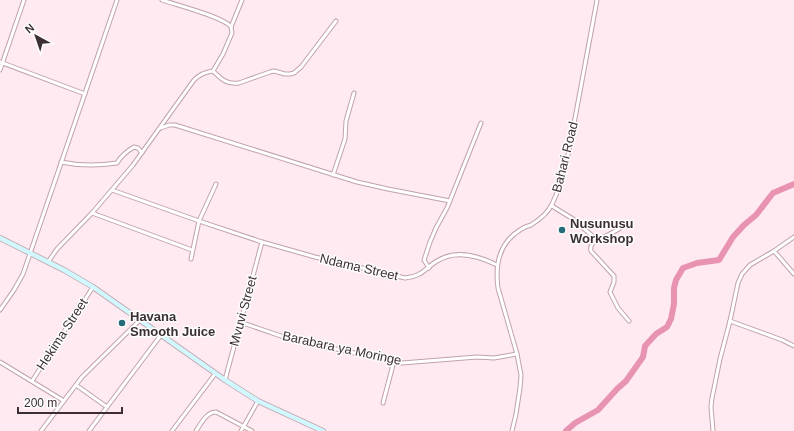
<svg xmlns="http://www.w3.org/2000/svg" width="794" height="431" font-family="Arial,sans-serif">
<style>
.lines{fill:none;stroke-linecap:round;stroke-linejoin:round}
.river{stroke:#e993b3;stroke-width:6}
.street-casing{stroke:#c1a2ac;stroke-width:5}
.secondary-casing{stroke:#c1a2ac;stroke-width:6}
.street{stroke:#fff;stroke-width:3}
.secondary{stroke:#d1f7ff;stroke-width:4.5}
.poi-dot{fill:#246a79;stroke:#fdfdfd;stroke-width:1.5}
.labels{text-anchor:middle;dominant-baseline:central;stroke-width:3;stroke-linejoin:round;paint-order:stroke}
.street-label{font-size:13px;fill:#3c2f33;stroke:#fdfdfd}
.poi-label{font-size:13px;font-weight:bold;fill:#3c2f33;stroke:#fdfdfd;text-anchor:start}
</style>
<rect width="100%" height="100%" fill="#feeaf0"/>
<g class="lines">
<path class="river" d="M566,431L575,423L598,410L617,389L626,381L643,357L645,346L656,334L667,327L671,319L674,304V288L676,280L683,268L697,263L719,260L733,237L744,225L756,215L773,193L794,184"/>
<g class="street-casing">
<g id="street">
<path d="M162,0C176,5 224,17 231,27"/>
<path d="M0,62L85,94"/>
<path d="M0,70L24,0"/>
<path d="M213,71L223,54L232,33L231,27L242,0"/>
<path d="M161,128L169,125H175L357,182L388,189L450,201"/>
<path d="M61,162C80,166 98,166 117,163C121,156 127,151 134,147L138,148L142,153"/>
<path d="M333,175L345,139L346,121L354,93"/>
<path d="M112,190L199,221L262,242L315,257L405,278C423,276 424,269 437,261C456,249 479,256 497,265"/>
<path d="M552,206L573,219L597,240"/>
<path d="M92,213L192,250"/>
<path d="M619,229L593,243C591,245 590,247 591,251L614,276V282L610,292L618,308L629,321"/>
<path d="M774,251L794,274"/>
<path d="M191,259L199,221L216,184"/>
<path d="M48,262L57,249L92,213L133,165L194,80C200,74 205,72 213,71C221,79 227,85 239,83L270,72L274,71L285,74H290L294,73L301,67L336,21"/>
<path d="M429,268L424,260L430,242L436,228L447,208L481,123"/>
<path d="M0,310L14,290L23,274L117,0"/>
<path d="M730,321L782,340L794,346"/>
<path d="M240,322L281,336L312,344L402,363L477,357L494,358L517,354"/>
<path d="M0,362L64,401"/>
<path d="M225,380L262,242"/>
<path d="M32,381L93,287"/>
<path d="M76,385L107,407"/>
<path d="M383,403L394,361"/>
<path d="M41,431L82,377L140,320"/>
<path d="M89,431L161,335"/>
<path d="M172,431L215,374"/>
<path d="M196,431C201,424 206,412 216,412L252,431"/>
<path d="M241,431L258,401"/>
<path d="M512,431L516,414L520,388L521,375L517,354L498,288C495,266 499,243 520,230C523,228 527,226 531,225C539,220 548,213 552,204C566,176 570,144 576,113C583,75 590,38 597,0"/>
<path d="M713,431L711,407L712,398L720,359L730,321L738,283L742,274L750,265L774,251L794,237"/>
</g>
</g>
<g class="secondary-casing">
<path id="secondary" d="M0,238L64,270L93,287L225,380L258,401L323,431"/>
</g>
<use href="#street" class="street"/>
<use href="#secondary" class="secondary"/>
</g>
<g class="poi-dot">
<circle cx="562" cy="230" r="4"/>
<circle cx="122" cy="323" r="4"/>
</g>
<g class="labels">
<g class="street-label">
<text transform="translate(565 157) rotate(-76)">Bahari Road</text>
<text transform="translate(359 267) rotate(13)">Ndama Street</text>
<text transform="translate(243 311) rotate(-75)">Mvuvi Street</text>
<text transform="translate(62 334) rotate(-57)">Hekima Street</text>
<text transform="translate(342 348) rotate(12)">Barabara ya Moringe</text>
</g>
<g class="poi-label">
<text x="570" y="223">Nusunusu<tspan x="570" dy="15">Workshop</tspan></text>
<text x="130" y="316">Havana<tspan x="130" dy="15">Smooth Juice</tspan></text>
</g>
</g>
<g transform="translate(36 36) rotate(320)" stroke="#fdfdfd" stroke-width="3" paint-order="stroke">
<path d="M0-3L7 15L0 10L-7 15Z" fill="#3c2f33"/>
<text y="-6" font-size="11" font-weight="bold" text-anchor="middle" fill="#3c2f33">N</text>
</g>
<path d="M18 407v6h104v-6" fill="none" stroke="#3c2f33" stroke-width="2"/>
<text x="24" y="407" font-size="12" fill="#3c2f33" stroke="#fdfdfd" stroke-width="3" paint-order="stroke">200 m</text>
</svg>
